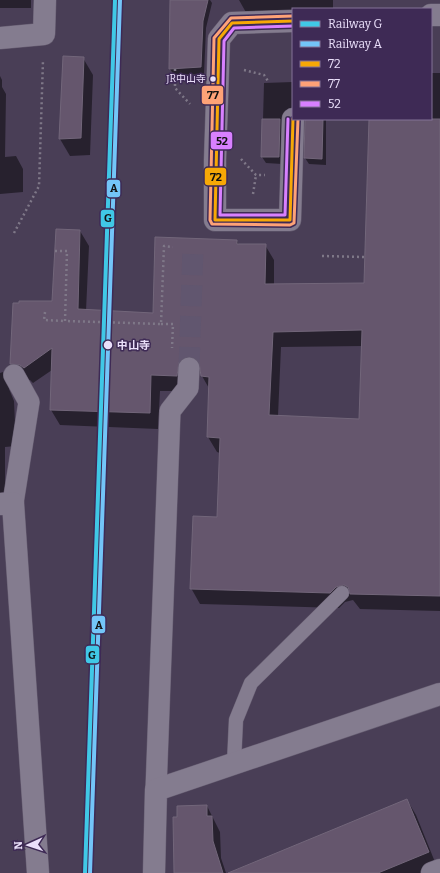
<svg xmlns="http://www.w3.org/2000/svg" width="440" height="873" font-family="Bitter,'Noto Sans JP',serif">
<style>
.shadow{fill:#0007;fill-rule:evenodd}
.building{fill:#65566d;stroke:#72667a;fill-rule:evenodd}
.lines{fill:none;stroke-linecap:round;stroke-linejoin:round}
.pedestrian-tunnel{stroke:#61566f;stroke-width:21;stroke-dasharray:21 10;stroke-linecap:butt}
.service-casing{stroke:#655c70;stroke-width:15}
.pedestrian-casing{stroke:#655c70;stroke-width:22}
.minor-casing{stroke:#655c70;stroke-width:23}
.tertiary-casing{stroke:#655c70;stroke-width:23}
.path{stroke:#7f7888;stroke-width:2.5;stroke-dasharray:2 3;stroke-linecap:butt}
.service{stroke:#847c8f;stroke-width:14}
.pedestrian{stroke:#847c8f;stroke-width:21}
.minor{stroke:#847c8f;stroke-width:22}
.tertiary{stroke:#847c8f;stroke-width:22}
.bus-1-casing{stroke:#3e2a55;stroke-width:6}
.bus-2-casing{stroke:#3e2a55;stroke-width:6}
.bus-3-casing{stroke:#3e2a55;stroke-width:6}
.bus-1{stroke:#f7a806;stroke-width:3}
.bus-2{stroke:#fea277;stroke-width:3}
.bus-3{stroke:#d880ff;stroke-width:3}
.rail-1-casing{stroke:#3e2a55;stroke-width:7}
.rail-2-casing{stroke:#3e2a55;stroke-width:7}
.rail-1{stroke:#40c8e6;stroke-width:4}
.rail-2{stroke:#73c5f8;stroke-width:4}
.bus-dot{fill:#eadffa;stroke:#3e2a55;stroke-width:1.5}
.labels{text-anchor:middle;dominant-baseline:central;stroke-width:3;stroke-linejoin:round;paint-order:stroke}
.bus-label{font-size:10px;fill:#eadffa;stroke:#3e2a55;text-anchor:end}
.stop-label{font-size:11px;font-weight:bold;fill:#eadffa;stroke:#3e2a55;text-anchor:start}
.line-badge{stroke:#3e2a55;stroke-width:1.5}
.pale-badge-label{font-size:11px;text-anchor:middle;font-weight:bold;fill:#111}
</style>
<rect width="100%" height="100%" fill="#493e56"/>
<g class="shadow">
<rect x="0" y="0" width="31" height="8"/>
<path d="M171,0H210L212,3L206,28L204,74L174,75L170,69Z"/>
<path d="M239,0H333V9H293V22L252,23Z"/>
<path d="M64,57L83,58L93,75L90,155L70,156L60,139Z"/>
<path d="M431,73H440V611L360,609L353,600L345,602L339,608L200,604L191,588L218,518L220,453L217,452L208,437L210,390L202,376L201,372L193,373L185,391H160L158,429L60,425L51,410L52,370L33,383L30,380L20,379L11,364L53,302L80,231L89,246L86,311L154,314L237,241L239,245H265L274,260V285L365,284L370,119H431ZM363,346L360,420L278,416L281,347Z"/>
<path d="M0,76L2,80V87L6,94L5,157L16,156L23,169V192L0,194Z"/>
<path d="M293,82V114L282,164L266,163L262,157L264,83Z"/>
<path d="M306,119H326V165L309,164L305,158Z"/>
<path d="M3,372L10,384L9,389L14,401L16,446L5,447V495H0V373Z"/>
<path d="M407,800L416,815L437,867L423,873H229Z"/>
<path d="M207,806L220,832L221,858L226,873H178Z"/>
</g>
<g class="building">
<path d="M170,0H208L203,21L201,67L169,69Z"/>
<path d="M63,56L84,57L81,138L59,139Z"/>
<path d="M262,119H280L279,157H261Z"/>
<path d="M305,119H323L322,159L304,158Z"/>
<path d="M369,119H440V596L350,594L348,587L344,585L336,587L330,593L190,589L193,516L217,517L220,438L207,437L209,377L201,376L199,362L195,358L189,356L183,358L179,362L177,376L151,375L150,413L50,410L52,348L24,368L20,365L10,364L13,303H19V301H52L56,229L80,230L78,309L153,313L155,237L237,240V244H266L265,284L364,283ZM362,330L359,419L269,415L273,332Z"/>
<path d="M407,799L429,852L378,873H228Z"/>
<path d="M207,805V816H212L213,841L223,873H174L173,817H177V806Z"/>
</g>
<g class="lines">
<path class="pedestrian-tunnel" d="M189,368L193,247"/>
<g class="service-casing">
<path id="service" d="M234,763L236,720L251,683L342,593"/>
</g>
<g class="pedestrian-casing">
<g id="pedestrian">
<path d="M13,503L29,402L14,375"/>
<path d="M156,790L170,411L188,388L189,368"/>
</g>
</g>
<g class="minor-casing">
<g id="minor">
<path d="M293,21L232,23L219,39L215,160V220H290L293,119"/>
<path d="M0,38L44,34L45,0"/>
<path d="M0,504L13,503L38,873"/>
<path d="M154,873L156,790L440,694"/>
<path d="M432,873L440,870"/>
</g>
</g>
<g class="tertiary-casing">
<path id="tertiary" d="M431,15H440"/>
</g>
<g class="path">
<path d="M175,69V88L190,104"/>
<path d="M244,70L264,75L268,81"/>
<path d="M241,159L256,175H265"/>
<path d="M253,194L256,175"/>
<path d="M14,233L39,186L43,60"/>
<path d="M55,251H67L65,321L161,324L164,246L173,247"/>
<path d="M322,256L364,257"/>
<path d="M45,312L44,320L65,321"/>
<path d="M161,324H173L172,348"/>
</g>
<use href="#service" class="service"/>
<use href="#pedestrian" class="pedestrian"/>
<use href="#minor" class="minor"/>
<use href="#tertiary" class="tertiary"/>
<g class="bus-1-casing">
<path id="bus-1" d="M293,21L232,23L219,39L215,220H290L293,119"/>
</g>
<g class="bus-2-casing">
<path id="bus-2" d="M293,16L231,18L214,38L210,220L212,224L290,225L294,223L298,119"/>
</g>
<g class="bus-3-casing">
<path id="bus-3" d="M288,119L285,215H220L224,41L234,28L293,26"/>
</g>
<use href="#bus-1" class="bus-1"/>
<use href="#bus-2" class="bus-2"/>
<use href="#bus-3" class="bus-3"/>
<g class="rail-1-casing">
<path id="rail-1" d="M85,873L115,0"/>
</g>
<g class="rail-2-casing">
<path id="rail-2" d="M90,873L120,0"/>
</g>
<use href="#rail-1" class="rail-1"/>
<use href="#rail-2" class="rail-2"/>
</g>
<g class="bus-dot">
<circle cx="213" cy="79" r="3.5"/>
<circle cx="108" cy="345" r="5"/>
</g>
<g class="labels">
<g class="bus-label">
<text x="206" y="79">JR中山寺</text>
</g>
<g class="stop-label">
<text x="117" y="345">中山寺</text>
</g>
</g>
<g class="line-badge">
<rect x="201" y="85" width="23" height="20" rx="4" fill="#fea277"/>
<rect x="210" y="131" width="23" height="19" rx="4" fill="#d880ff"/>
<rect x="204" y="167" width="23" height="19" rx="4" fill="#f7a806"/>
<rect x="106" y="179" width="15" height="19" rx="4" fill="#73c5f8"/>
<rect x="100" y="209" width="15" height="19" rx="4" fill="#40c8e6"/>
<rect x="91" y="615" width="15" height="19" rx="4" fill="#73c5f8"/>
<rect x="85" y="645" width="15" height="19" rx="4" fill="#40c8e6"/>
</g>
<g class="pale-badge-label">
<text x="213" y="99">77</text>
<text x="222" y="145">52</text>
<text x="216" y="181">72</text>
<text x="114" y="192">A</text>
<text x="108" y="222">G</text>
<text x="99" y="629">A</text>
<text x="92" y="659">G</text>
</g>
<rect x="292" y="8" width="140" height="112" fill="#3e2a55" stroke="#837297"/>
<rect x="300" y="21" width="20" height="6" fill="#40c8e6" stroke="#837297"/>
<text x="328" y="28" font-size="12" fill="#eadffa">Railway G</text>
<rect x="300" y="41" width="20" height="6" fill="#73c5f8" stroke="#837297"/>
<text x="328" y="48" font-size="12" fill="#eadffa">Railway A</text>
<rect x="300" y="61" width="20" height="6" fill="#f7a806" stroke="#837297"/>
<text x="328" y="68" font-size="12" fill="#eadffa">72</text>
<rect x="300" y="81" width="20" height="6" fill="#fea277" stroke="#837297"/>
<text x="328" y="88" font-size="12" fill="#eadffa">77</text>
<rect x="300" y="101" width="20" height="6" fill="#d880ff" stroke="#837297"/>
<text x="328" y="108" font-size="12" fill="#eadffa">52</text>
<g transform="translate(28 845) rotate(267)" stroke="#3e2a55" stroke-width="3" paint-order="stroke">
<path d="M0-3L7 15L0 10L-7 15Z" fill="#eadffa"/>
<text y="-6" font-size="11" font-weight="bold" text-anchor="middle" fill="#eadffa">N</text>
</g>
</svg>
